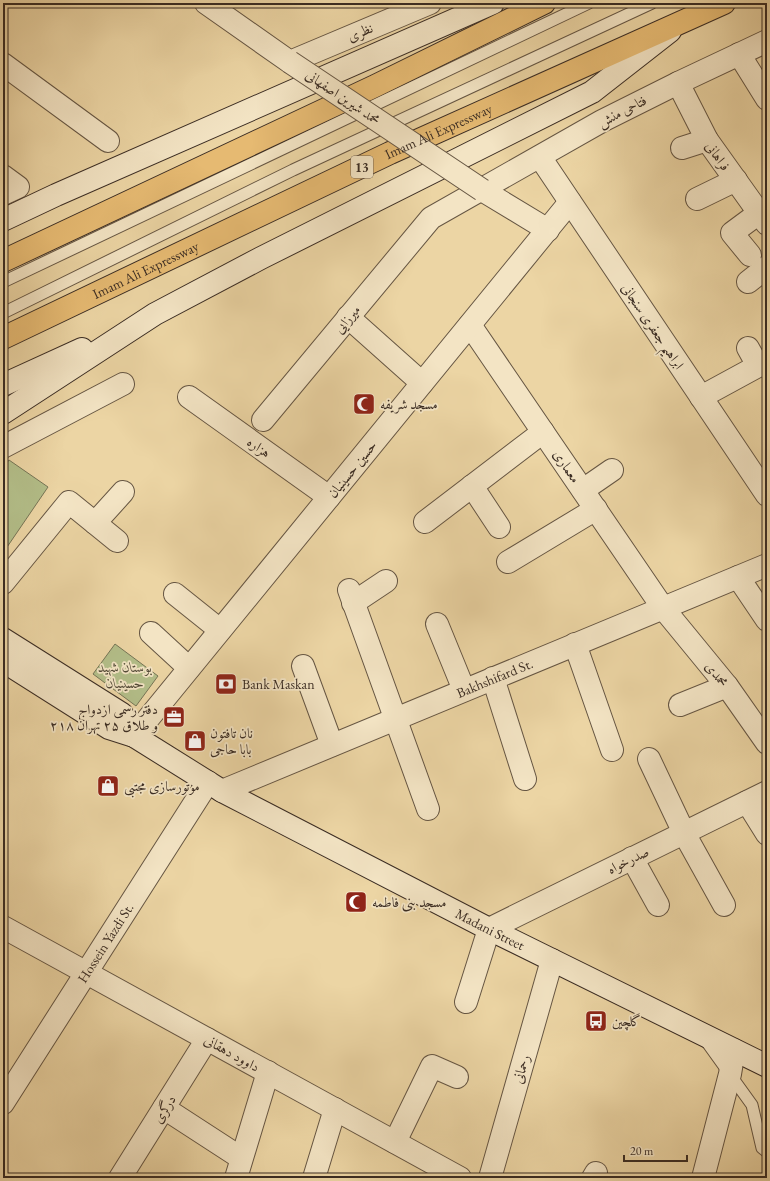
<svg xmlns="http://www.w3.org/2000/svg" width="770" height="1181" font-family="'EB Garamond',Amiri,serif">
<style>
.green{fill:#b3be89;stroke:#767556}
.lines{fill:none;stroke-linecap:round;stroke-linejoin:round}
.service-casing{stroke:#665643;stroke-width:13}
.minor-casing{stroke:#665643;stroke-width:24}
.secondary-casing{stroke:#3a2c23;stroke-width:24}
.trunk-casing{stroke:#3a2c23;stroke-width:24}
.service{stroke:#f3e4c4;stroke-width:11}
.minor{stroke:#f3e4c4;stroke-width:22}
.secondary{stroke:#f3e4c4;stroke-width:22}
.trunk{stroke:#e6ba72;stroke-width:22}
.minor-bridge-casing{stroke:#665643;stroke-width:24;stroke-linecap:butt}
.minor-bridge{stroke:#f3e4c4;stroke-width:22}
.labels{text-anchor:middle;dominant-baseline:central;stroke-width:3.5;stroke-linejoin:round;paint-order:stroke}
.shield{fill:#f3e4c4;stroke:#726353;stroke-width:1}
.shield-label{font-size:13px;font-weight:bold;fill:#3a2c23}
.street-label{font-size:14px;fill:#3a2c23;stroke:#f3e4c4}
.poi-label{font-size:14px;fill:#3a2c23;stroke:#f3e4c4;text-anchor:start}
.park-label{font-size:14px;font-style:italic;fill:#524937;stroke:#f3e4c4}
</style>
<rect width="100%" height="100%" fill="#ecd5a4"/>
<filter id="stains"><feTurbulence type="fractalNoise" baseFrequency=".005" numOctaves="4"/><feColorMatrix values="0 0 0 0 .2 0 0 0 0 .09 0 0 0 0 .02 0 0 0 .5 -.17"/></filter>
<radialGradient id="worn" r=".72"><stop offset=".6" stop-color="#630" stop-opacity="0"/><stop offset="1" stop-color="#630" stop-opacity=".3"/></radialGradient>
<g class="green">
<path d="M9,460L48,487L3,553V468Z"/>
<path d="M115,644L158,676L136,706L93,674Z"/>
</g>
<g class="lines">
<g class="service-casing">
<g id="service">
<path d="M3,282L589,3"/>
<path d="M3,313L293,170L652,3"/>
<path d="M706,1041L752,1105L762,1148L767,1152"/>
</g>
</g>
<g class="minor-casing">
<g id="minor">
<path d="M206,3L290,62L430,3"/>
<path d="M739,54L767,99"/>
<path d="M3,64L108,141"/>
<path d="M678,83L707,140L767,224"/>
<path d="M682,148L707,140"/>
<path d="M540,157L767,495"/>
<path d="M3,176L18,187L3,194"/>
<path d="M482,190L548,230"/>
<path d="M697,199L736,180"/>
<path d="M750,255L732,233L759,213"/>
<path d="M748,282L767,267"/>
<path d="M348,317L422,383"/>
<path d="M470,325L663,608L727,686L767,743"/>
<path d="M189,397L329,497"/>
<path d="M701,397L758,366L748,348"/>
<path d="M263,420L431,218L602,121L678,83L767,41"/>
<path d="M3,447L123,384"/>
<path d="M472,486L499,527"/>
<path d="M583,490L612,470"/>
<path d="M425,522L543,432"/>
<path d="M95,523L123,492"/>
<path d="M508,562L596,509"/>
<path d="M738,577L767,620"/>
<path d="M3,583L69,502L117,541"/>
<path d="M349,590L428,809"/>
<path d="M175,594L220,630"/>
<path d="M353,603L386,581"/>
<path d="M437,624L464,690"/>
<path d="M151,633L189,668"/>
<path d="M575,644L612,750"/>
<path d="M303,666L332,745"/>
<path d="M493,678L525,779"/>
<path d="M680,705L727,686"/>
<path d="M134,736L570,202"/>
<path d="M649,759L684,833L724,905"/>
<path id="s1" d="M222,791L767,565"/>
<path d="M747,802L767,834"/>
<path d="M632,858L658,905"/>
<path d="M3,927L460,1178"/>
<path d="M466,1002L489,929L767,792"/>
<path id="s2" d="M3,1103L208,782"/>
<path d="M164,1108L241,1158"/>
<path d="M395,1142L432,1066L457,1077"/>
<path d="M120,1178L207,1039"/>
<path d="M236,1178L268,1072"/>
<path d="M314,1178L335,1109"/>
<path d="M490,1178L552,960"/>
<path d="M593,1178L596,1173"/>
<path d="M703,1178L730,1074L734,1050"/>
</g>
</g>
<g class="secondary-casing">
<g id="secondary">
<path d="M3,220L56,195L493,3"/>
<path d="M3,385L82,349"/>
<path d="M3,413L155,314L261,258L592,92L670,31"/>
<path d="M3,639L122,714L134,736"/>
<path id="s3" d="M3,661L109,728L134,736L222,791L489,929L767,1066"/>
</g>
</g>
<g class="trunk-casing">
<g id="trunk">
<path d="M3,261L375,86L544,3"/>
<path id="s4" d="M3,338L390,153L724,3"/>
</g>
</g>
<use href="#service" class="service"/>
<use href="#minor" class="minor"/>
<use href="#secondary" class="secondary"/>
<use href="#trunk" class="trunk"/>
<g class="minor-bridge-casing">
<path id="minor-bridge" d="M290,62L482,190"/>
</g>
<use href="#minor-bridge" class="minor-bridge"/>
</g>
<defs>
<g id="mosque-square" transform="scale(1.15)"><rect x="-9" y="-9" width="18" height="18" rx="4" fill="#8f2418" stroke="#f3e4c4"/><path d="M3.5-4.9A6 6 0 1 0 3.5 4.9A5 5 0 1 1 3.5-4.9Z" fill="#fff"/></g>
<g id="bank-square" transform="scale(1.15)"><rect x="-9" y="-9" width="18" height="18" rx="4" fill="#8f2418" stroke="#f3e4c4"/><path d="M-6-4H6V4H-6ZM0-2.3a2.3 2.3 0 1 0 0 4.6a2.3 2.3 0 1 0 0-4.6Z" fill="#fff"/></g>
<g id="office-square" transform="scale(1.15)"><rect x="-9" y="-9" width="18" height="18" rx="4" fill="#8f2418" stroke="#f3e4c4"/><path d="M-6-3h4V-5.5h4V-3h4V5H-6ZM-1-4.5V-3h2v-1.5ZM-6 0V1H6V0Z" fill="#fff"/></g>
<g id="shop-square" transform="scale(1.15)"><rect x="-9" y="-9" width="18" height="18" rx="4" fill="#8f2418" stroke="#f3e4c4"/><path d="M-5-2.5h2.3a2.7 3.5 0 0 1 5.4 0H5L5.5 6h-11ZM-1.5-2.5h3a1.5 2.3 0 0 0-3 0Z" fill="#fff"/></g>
<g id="bus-square" transform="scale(1.15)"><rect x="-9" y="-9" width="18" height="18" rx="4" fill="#8f2418" stroke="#f3e4c4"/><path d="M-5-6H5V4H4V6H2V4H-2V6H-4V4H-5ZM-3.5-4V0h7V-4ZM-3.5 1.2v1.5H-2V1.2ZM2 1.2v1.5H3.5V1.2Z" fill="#fff"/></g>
</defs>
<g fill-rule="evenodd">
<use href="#mosque-square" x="364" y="404"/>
<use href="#bank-square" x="226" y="684"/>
<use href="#office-square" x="174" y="717"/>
<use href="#shop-square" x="195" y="741"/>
<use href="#shop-square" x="108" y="786"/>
<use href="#mosque-square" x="356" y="902"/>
<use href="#bus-square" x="596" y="1021"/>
</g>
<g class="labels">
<rect class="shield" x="351" y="156" width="22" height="22" rx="3"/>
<g class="shield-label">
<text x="362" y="167">13</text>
</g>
<g class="street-label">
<text transform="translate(360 32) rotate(-23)">نظری</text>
<text transform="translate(343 97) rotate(34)">محمد شیرین اصفهانی</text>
<text transform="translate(622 111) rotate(-27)">فتاحی منش</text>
<text stroke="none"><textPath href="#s4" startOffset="482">Imam Ali Expressway</textPath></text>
<text transform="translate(718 156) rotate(55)">فراهانی</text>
<text stroke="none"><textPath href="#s4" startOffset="158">Imam Ali Expressway</textPath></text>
<text transform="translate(347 319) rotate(-50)">میرزایی</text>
<text transform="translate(653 326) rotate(56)">ابراهیم جعفری سنجانی</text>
<text transform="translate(259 447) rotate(35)">هزاره</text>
<text transform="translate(567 466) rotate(56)">معماری</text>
<text transform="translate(352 469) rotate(-51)">حسین حسینیان</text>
<text transform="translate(717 674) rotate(52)">محمدی</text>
<text stroke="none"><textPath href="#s1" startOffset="295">Bakhshifard St.</textPath></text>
<text transform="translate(628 860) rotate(-26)">صدرخواه</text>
<text stroke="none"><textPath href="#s3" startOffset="557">Madani Street</textPath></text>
<text stroke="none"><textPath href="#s2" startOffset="190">Hossein Yazdi St.</textPath></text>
<text transform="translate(232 1053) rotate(29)">داوود دهقانی</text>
<text transform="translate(521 1069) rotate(-74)">رحمانی</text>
<text transform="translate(164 1109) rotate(-58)">درگری</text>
</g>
<g class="poi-label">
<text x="380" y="404">مسجد شریفه</text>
<text x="242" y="684">Bank Maskan</text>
<text x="158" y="709" text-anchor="end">دفتر رسمی ازدواج<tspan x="158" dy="16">۲۱۸ و طلاق ۲۵ تهران</tspan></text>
<text x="210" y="733">نان تافتون<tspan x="210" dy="16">بابا حاجی</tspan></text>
<text x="124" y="786">موتورسازی مجتبی</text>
<text x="372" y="902">مسجد بنی فاطمه</text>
<text x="612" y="1021">گلچین</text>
</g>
<g class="park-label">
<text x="125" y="667">بوستان شهید<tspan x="125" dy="16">حسینیان</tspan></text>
</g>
</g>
<rect width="770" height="1181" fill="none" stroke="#ecd5a4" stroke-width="16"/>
<rect x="4" y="4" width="762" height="1173" fill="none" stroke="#3a2c23" stroke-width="2"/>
<rect x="8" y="8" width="754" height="1165" fill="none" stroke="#3a2c23"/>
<path d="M624 1155v6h63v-6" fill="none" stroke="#3a2c23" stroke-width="2"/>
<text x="630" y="1155" font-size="12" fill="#3a2c23" stroke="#f3e4c4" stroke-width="3" paint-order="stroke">20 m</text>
<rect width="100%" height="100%" filter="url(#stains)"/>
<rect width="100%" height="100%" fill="url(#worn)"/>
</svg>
